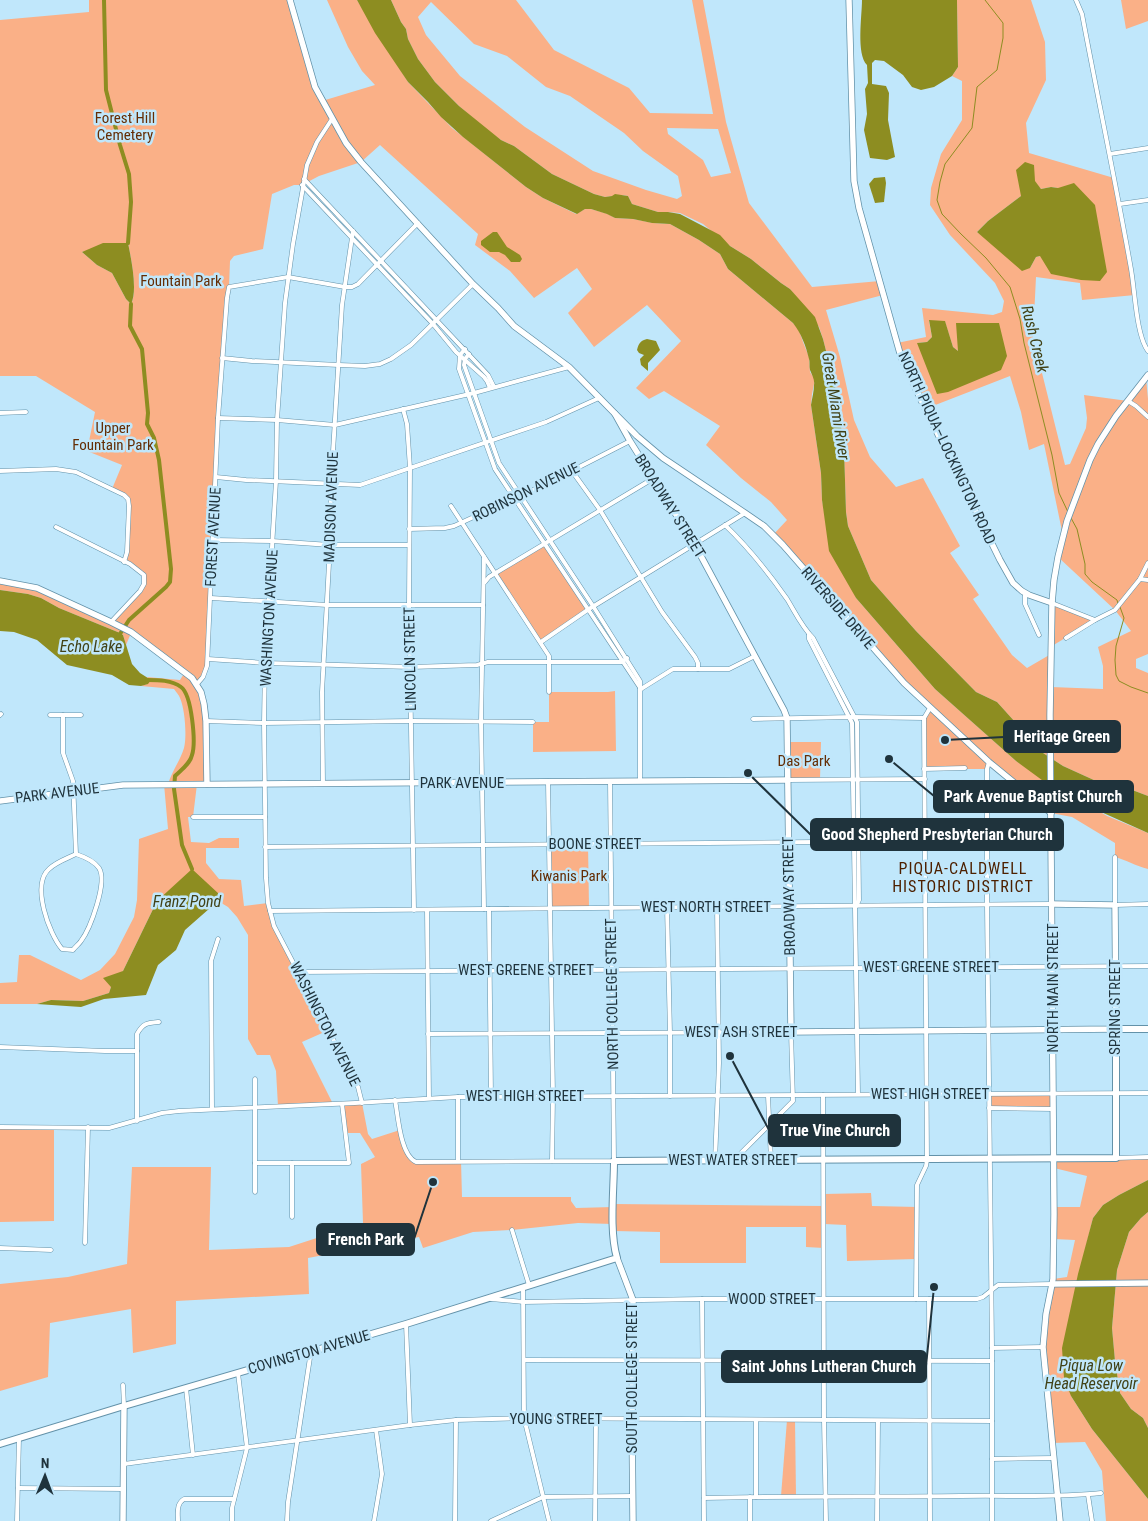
<svg xmlns="http://www.w3.org/2000/svg" width="1148" height="1521" font-family="'Roboto Condensed',sans-serif">
<style>
.green{fill:#fab087;fill-rule:evenodd}
.water{fill:#8d8d21}
.lines{fill:none;stroke-linecap:round;stroke-linejoin:round}
.stream{stroke:#8d8d21;stroke-width:1}
.canal{stroke:#8d8d21;stroke-width:4}
.street-casing{stroke:#6392a9;stroke-width:5}
.secondary-casing{stroke:#6392a9;stroke-width:7}
.primary-casing{stroke:#6392a9;stroke-width:8}
.street{stroke:#fff;stroke-width:4}
.secondary{stroke:#fff;stroke-width:5.5}
.primary{stroke:#fff;stroke-width:6}
.labels{text-anchor:middle;dominant-baseline:central;stroke-width:5;stroke-linejoin:round;paint-order:stroke}
.park-label{font-size:15px;fill:#642d04;stroke:#c0e7fb}
.street-label{font-size:15px;fill:#1f333c;stroke:#c0e7fb}
.water-label{font-size:16px;font-style:italic;fill:#414217;stroke:#c0e7fb}
.neighbourhood-label{font-size:16px;letter-spacing:1px;fill:#4d2000;stroke:#c0e7fb}
.leader{fill:none;stroke:#1f333c;stroke-width:2}
.callout-dot{fill:#1f333c;stroke:#c0e7fb;stroke-width:2}
.callout{fill:#1f333c;stroke:#1f333c;stroke-width:2}
.callout-label{font-size:16px;text-anchor:middle;font-weight:bold;fill:#fff}
</style>
<rect width="100%" height="100%" fill="#c0e7fb"/>
<g class="green">
<path d="M89,0H290L322,101L375,85L362,71L348,47L327,0H357L408,82L452,128L526,187L543,198L576,214L585,209H591L608,214L615,218L633,219L653,223L670,224L699,240L720,254L728,269L793,323L799,330L803,342L809,357L810,372L814,378V384L812,394L811,405L821,473L822,500L825,516L856,598L935,689L1016,761L1107,816L1148,833V869C1136,866 1126,860 1115,857V843L1072,817L1051,813L990,762L987,769H924V718L930,708L773,535L787,520L771,502L741,478L706,445L720,426L664,391L649,399L636,388L681,341L647,305L594,347L568,313L592,289L577,268L534,298L510,271L475,245L478,234L380,145L361,162L319,176L302,185H294L272,194L263,249L234,256L230,261L229,287L222,358L207,666L197,684L204,704L207,784H197L193,817H188L191,842L209,843L219,838H239V848H206V863L219,879L241,880L244,906L268,903L274,926L329,1030L302,1042L333,1104L278,1106L276,1071L270,1055H257L248,1039V935L237,917L228,907L218,901L219,894L157,901L123,971L111,987L109,993L83,1001L51,1000L37,1004H0V983L17,982L19,955H30L81,980L100,970L115,954L134,917L137,900L139,839L168,829L164,784H168C172,771 180,761 184,748C187,737 185,709 180,698C179,695 176,692 174,689L141,686L147,684L150,680L147,677L180,680L185,672L131,633L126,645L123,635L120,633L59,608L41,598L28,594L0,590V581L25,585L111,622L144,584V575L124,562L127,552L128,499L112,489L122,465L87,451L95,412L36,376H0V20L89,12ZM128,243C131,258 138,292 131,304L126,299L112,273L97,265L82,252Z"/>
<path d="M391,0H516L554,50L629,88L650,113L713,114L692,0H703L726,122L749,203L812,287L880,281L883,295L826,310L840,357L854,420L870,457L896,487L923,478L960,546L950,553L979,595L973,599L1012,655L1027,668L1051,654V687L1103,689V666L1098,647L1131,631L1115,610L1058,557L1063,536L1044,444L1029,450L1021,412L1010,376L925,409L897,343L926,337L922,308L993,315L1002,312L1004,301L995,283L950,235L930,205L931,188L941,154L962,120V81L952,76L958,67L957,0H1031L1045,42L1046,80L1026,123L1029,153L1114,178L1135,295L1082,300L1080,283L1036,277L1033,337L1065,465L1070,464L1086,428L1087,418L1084,395L1128,401L1146,378L1148,399V654L1136,659V668L1148,673V796L1127,788L1096,781L1063,766L1043,753L997,702L976,692L916,631L871,580L848,526L846,512L844,448L840,413L837,394L823,339L819,327L790,289L781,283L751,259L730,246L703,224L680,213L668,212H658L632,204L628,196L622,195L605,197L594,194L552,174L514,146L501,140L487,130L459,106L435,82L418,59L408,39L406,29L401,22ZM431,2L474,44L507,56L546,87L570,96L624,133L643,151L678,176L682,196L677,199L646,190L593,171L525,127L460,76L426,35L418,17ZM667,128L718,129L731,173L711,177L703,160L668,134ZM1034,165V181L1041,189L1051,187L1058,188L1040,256L1036,257L1030,268L977,232L988,221L1021,196ZM929,321L945,322L953,347L958,351L917,343L927,342L932,337Z"/>
<path d="M1121,0H1148V21L1126,29Z"/>
<path d="M544,543L589,609L541,642L495,574Z"/>
<path d="M1052,603L1095,620L1052,646Z"/>
<path d="M615,691L616,751L533,752V722H549V692H608Z"/>
<path d="M787,742H821L820,780H788Z"/>
<path d="M549,844H588L589,908H550Z"/>
<path d="M1053,1093V1109L989,1108V1094Z"/>
<path d="M362,1103L368,1134L372,1139L400,1130L407,1153L412,1160L461,1161L462,1197H571V1201L576,1208L613,1207V1204L824,1206V1194L871,1193L872,1206L918,1207L916,1259L847,1261L846,1225L824,1224V1248L806,1247V1227H746V1263H660V1232L614,1231L613,1224L578,1223L512,1230L473,1232L423,1248L419,1237L308,1258L309,1294L176,1301V1344L133,1353L131,1309L50,1323L48,1377L0,1391V1284L68,1277L127,1264L132,1167H211L209,1250L289,1247L363,1223L361,1164L375,1157L360,1133H346L342,1104Z"/>
<path d="M0,1127H54V1221L0,1222Z"/>
<path d="M1148,1157V1180L1119,1195L1103,1205L1093,1218L1083,1258L1071,1396L1092,1429L1148,1499V1521H1106L1102,1471L1085,1442L1052,1443L1043,1347L1053,1279L1067,1277L1075,1240L1054,1239V1207H1080L1087,1176L1054,1168V1158Z"/>
<path d="M1148,1212V1428L1143,1418L1131,1409L1120,1393L1115,1361L1112,1328L1117,1270L1129,1232L1141,1218Z"/>
<path d="M787,1420H795L796,1496H781Z"/>
</g>
<g class="water">
<path d="M357,0H391L401,22L406,29L408,39L418,59L435,82L459,106L501,140L514,146L552,174L594,194L605,197L612,196L615,194L628,196L632,204L658,212H668L680,214L720,235L730,246L751,259L781,283L790,289L815,317L823,339L837,394L844,448L846,512L848,526L871,580L916,631L976,692L997,702L1043,753L1063,766L1096,781L1127,788L1148,796V833L1061,794L1016,761L935,689L856,598L829,551L822,500L821,473L811,405C812,398 814,392 814,385C815,380 812,375 810,370C809,366 810,362 809,359C806,346 801,333 793,323L728,269L720,254L699,240L670,224L652,223L633,219L615,218L607,214L591,209H585L577,214L543,198L526,187L463,137L441,117L428,102L408,82L375,33Z"/>
<path d="M862,0H957L958,67L952,76L934,87L921,90L912,87L903,75L884,61L875,60L872,63V84L886,86L889,93L888,120L895,157L887,160L870,158L864,130L867,114L865,89L868,83L867,65C856,54 862,16 862,0Z"/>
<path d="M1025,162L1034,165L1035,181L1041,189L1051,187L1058,188L1074,183L1095,205L1107,272L1100,281L1081,280L1051,274L1040,256L1036,257L1030,268L1022,271L977,232L988,221L1021,196L1016,170Z"/>
<path d="M885,177L886,183L884,202L875,203L869,184L874,178Z"/>
<path d="M493,232H497L507,247L520,255L522,259L520,262H511L505,255L499,252H490L481,245V241Z"/>
<path d="M103,243H128C131,258 138,291 131,304L126,299L112,273L97,265L82,252Z"/>
<path d="M929,320L945,321L953,347L958,351L956,323H999L1007,356L1001,370L948,392L937,394L917,343L927,342L932,337Z"/>
<path d="M647,339L656,341L660,350L648,363V371L641,365L640,359L644,355L639,353L637,350C639,343 640,341 647,339Z"/>
<path d="M0,590L28,594L41,598L59,608L120,633L123,635L132,664L140,673L151,680L148,684L141,686L129,685L112,675L67,665L37,640L14,632L0,631Z"/>
<path d="M192,869L219,894L218,901L185,930L176,950L158,965L146,995L104,999L81,1007L37,1004L51,1000L83,1001L109,993L111,987L103,978L123,971L157,901Z"/>
<path d="M1148,1180V1212L1141,1218L1129,1232L1117,1270L1112,1328L1115,1361L1120,1393L1131,1409L1143,1418L1148,1428V1499L1092,1429L1071,1396L1064,1378L1062,1348L1078,1274L1093,1218L1103,1205L1119,1195Z"/>
</g>
<g class="lines">
<g class="stream">
<path d="M985,0L1003,23V38L997,70L977,87L972,128L945,164L940,182L937,200L942,214L961,234L986,258L1010,287L1020,319L1024,343L1052,455L1059,493L1068,512"/>
<path d="M1071,518L1077,529L1085,564V574L1092,582L1117,600L1118,604"/>
<path d="M1120,607L1124,618L1116,646L1115,660L1116,675L1119,681L1131,687L1148,693"/>
</g>
<g class="canal">
<path d="M104,0L106,90L120,145L129,174L131,202L128,243"/>
<path d="M118,637L129,620L166,587L170,582L171,569L159,460L154,438L147,424L148,413L142,349L130,326L131,304"/>
<path d="M147,680C158,680 172,680 181,687C192,695 196,743 192,755C190,764 181,770 175,776L174,789L182,845L192,869"/>
</g>
<g class="street-casing">
<g id="street">
<path d="M1076,0L1082,14C1098,99 1116,184 1131,269C1135,291 1136,335 1148,351"/>
<path d="M332,119L317,142L307,165L293,244L285,303L277,420L276,481L265,663L264,723L266,878L268,903L274,926L358,1087L362,1103"/>
<path d="M1110,154L1148,148"/>
<path d="M304,179L488,375L494,387"/>
<path d="M302,185L433,324L456,352L484,377L487,381L490,388"/>
<path d="M1120,204L1148,200"/>
<path d="M465,349L460,355L459,369L495,469L641,689"/>
<path d="M469,354L465,359L464,365L499,463L593,606L640,681V781"/>
<path d="M222,358L252,361L339,365L365,366L380,364L391,359L411,345L473,284"/>
<path d="M1128,401L1136,406L1148,417"/>
<path d="M403,409L407,424L410,468L409,605L414,910"/>
<path d="M0,413L26,412"/>
<path d="M218,418L277,420L335,425L474,393L569,367"/>
<path d="M0,471L56,469L76,472L124,495L128,499L129,506L127,552L124,562"/>
<path d="M572,471L600,510L662,612L695,657L698,663V669"/>
<path d="M216,477L246,480L360,485L546,422L599,398"/>
<path d="M451,506L549,656V692"/>
<path d="M725,525C749,548 768,572 787,599C795,612 802,627 813,638L857,722L859,900L856,906"/>
<path d="M56,527L130,564L144,575V584L140,591L111,622"/>
<path d="M409,529L445,528L454,526L546,484L630,441"/>
<path d="M214,540L272,541L330,545H409"/>
<path d="M484,557L481,721L484,909"/>
<path d="M1140,579L1148,580"/>
<path d="M485,582L489,577L654,478"/>
<path d="M1025,593V604L1039,635"/>
<path d="M211,598L327,605H483"/>
<path d="M1052,603L1095,620L1115,610L1140,579L1148,563"/>
<path d="M809,634V639L852,723L858,1094"/>
<path d="M1066,638L1095,620"/>
<path d="M541,642L589,609L745,513"/>
<path d="M208,659L265,663L411,667L477,665L488,662H622L627,658"/>
<path d="M197,684L203,677L207,666L218,418L227,298L229,287L288,277L345,287H352L358,284L418,223"/>
<path d="M641,689L673,669H729L755,656"/>
<path d="M0,715L1,714"/>
<path d="M50,715H81"/>
<path d="M63,715V753L73,781L76,854"/>
<path d="M753,719L854,717L924,718"/>
<path d="M206,721L264,723L411,721L533,722"/>
<path d="M989,762L987,769V905L992,1348V1521"/>
<path d="M924,769L965,768"/>
<path d="M788,780L925,779"/>
<path d="M548,782L553,1096L552,1161"/>
<path d="M323,783L322,692L330,545L331,484L342,305L353,231"/>
<path d="M193,817H265"/>
<path d="M987,844L1052,845"/>
<path d="M265,847L925,841"/>
<path d="M76,854C85,857 94,861 99,868C108,882 90,929 81,941C79,944 75,947 73,950L62,949C49,934 31,885 49,869C56,862 68,858 76,854Z"/>
<path d="M1115,857V905L1148,904"/>
<path d="M667,907L670,1033V1096"/>
<path d="M489,909L491,1096"/>
<path d="M427,910L429,1098"/>
<path d="M270,911L1052,904"/>
<path d="M299,972L1148,966"/>
<path d="M428,1034L791,1032L793,1101L741,1153L737,1160"/>
<path d="M0,1047L105,1051H137"/>
<path d="M255,1079V1192"/>
<path d="M823,1095L824,1420L826,1521"/>
<path d="M768,1096L771,1160"/>
<path d="M458,1097V1161"/>
<path d="M395,1100C398,1115 400,1155 416,1162L614,1161L610,781"/>
<path d="M989,1108L1053,1109"/>
<path d="M212,1109L211,961L218,939"/>
<path d="M137,1121V1034C143,1023 147,1023 159,1022"/>
<path d="M0,1127L109,1128L162,1113L179,1111L355,1103L458,1097L1148,1093"/>
<path d="M1116,1158L1148,1157"/>
<path d="M715,1161L719,1063L717,907"/>
<path d="M255,1163H349L342,1104"/>
<path d="M292,1217V1163"/>
<path d="M512,1230L529,1285"/>
<path d="M85,1243L88,1127"/>
<path d="M0,1248L51,1250"/>
<path d="M523,1288L524,1418L549,1521"/>
<path d="M491,1299L524,1302L702,1299H977L983,1297L998,1285L1052,1284"/>
<path d="M702,1299L704,1521"/>
<path d="M916,1299L917,1185L926,1166L927,1160L924,718L930,708"/>
<path d="M929,1299L930,1521"/>
<path d="M406,1324L410,1425"/>
<path d="M992,1348L1043,1347"/>
<path d="M524,1360L992,1361"/>
<path d="M123,1385L124,1406"/>
<path d="M186,1388L193,1455"/>
<path d="M992,1459L1054,1458"/>
<path d="M124,1464L410,1425L456,1420L524,1418L992,1421"/>
<path d="M18,1488L123,1489"/>
<path d="M1088,1495L1092,1521"/>
<path d="M750,1497V1521"/>
<path d="M756,1497V1420"/>
<path d="M704,1498C790,1496 876,1497 961,1496C1008,1495 1055,1498 1101,1493"/>
<path d="M17,1521L19,1438"/>
<path d="M178,1521C178,1513 176,1504 184,1499H234"/>
<path d="M232,1521V1508L247,1448L238,1373"/>
<path d="M287,1521L288,1502L311,1351"/>
<path d="M374,1521L382,1474L376,1430"/>
<path d="M455,1521L456,1420"/>
<path d="M491,1521L543,1497L632,1496"/>
<path d="M595,1521L596,1419"/>
<path d="M877,1521L878,1421"/>
</g>
</g>
<g class="secondary-casing">
<g id="secondary">
<path d="M290,0L315,87L346,143L361,162L473,284L498,308L514,326L569,367L637,436L663,458L745,513L764,526L783,545L904,683L989,762L1051,813"/>
<path d="M849,0L854,181L859,208L901,357L922,402L1000,560L1013,583L1022,591L1029,595L1052,603"/>
<path d="M615,414L630,441L695,545L784,710L787,718L791,1032L1116,1029L1115,905L1052,904"/>
<path d="M0,581L37,588L111,622L131,632L192,678L201,692L204,704L206,721L207,784"/>
<path d="M0,801L123,785L788,780"/>
<path d="M617,1258L633,1300L632,1419L633,1521"/>
<path d="M1052,1284L1148,1283"/>
<path d="M123,1521L124,1406"/>
<path d="M1060,1521L1043,1347L1046,1314L1053,1279L1054,1214L1050,715L1052,603L1054,580L1058,557L1067,521L1090,460L1098,444L1116,416L1148,375"/>
</g>
</g>
<g class="primary-casing">
<path id="primary" d="M0,1444L124,1406L406,1324L617,1258C609,1231 614,1189 614,1161L1116,1158V1029H1148"/>
</g>
<use href="#street" class="street"/>
<use href="#secondary" class="secondary"/>
<use href="#primary" class="primary"/>
</g>
<g class="labels">
<g class="park-label">
<text x="125" y="118">Forest Hill<tspan x="125" dy="17">Cemetery</tspan></text>
<text x="181" y="281">Fountain Park</text>
<text x="113" y="428">Upper<tspan x="113" dy="17">Fountain Park</tspan></text>
<text x="804" y="761">Das Park</text>
<text x="569" y="876">Kiwanis Park</text>
</g>
<g class="street-label">
<text transform="translate(947 448) rotate(65)">NORTH PIQUA–LOCKINGTON ROAD</text>
<text transform="translate(526 492) rotate(-26)">ROBINSON AVENUE</text>
<text transform="translate(670 506) rotate(58)">BROADWAY STREET</text>
<text transform="translate(331 507) rotate(-88)">MADISON AVENUE</text>
<text transform="translate(213 537) rotate(-87)">FOREST AVENUE</text>
<text transform="translate(838 608) rotate(49)">RIVERSIDE DRIVE</text>
<text transform="translate(269 618) rotate(-87)">WASHINGTON AVENUE</text>
<text transform="translate(410 659) rotate(-91)">LINCOLN STREET</text>
<text x="462" y="783">PARK AVENUE</text>
<text transform="translate(57 793) rotate(-7)">PARK AVENUE</text>
<text x="595" y="844">BOONE STREET</text>
<text transform="translate(789 896) rotate(-91)">BROADWAY STREET</text>
<text x="706" y="907">WEST NORTH STREET</text>
<text x="931" y="967">WEST GREENE STREET</text>
<text x="526" y="970">WEST GREENE STREET</text>
<text transform="translate(1053 988) rotate(-90)">NORTH MAIN STREET</text>
<text transform="translate(612 994) rotate(-91)">NORTH COLLEGE STREET</text>
<text transform="translate(1115 1007) rotate(-90)">SPRING STREET</text>
<text transform="translate(325 1024) rotate(63)">WASHINGTON AVENUE</text>
<text x="741" y="1032">WEST ASH STREET</text>
<text x="930" y="1094">WEST HIGH STREET</text>
<text x="525" y="1096">WEST HIGH STREET</text>
<text x="733" y="1160">WEST WATER STREET</text>
<text x="772" y="1299">WOOD STREET</text>
<text transform="translate(309 1352) rotate(-16)">COVINGTON AVENUE</text>
<text transform="translate(632 1378) rotate(-90)">SOUTH COLLEGE STREET</text>
<text x="556" y="1419">YOUNG STREET</text>
</g>
<g class="water-label">
<text transform="translate(1035 339) rotate(76)">Rush Creek</text>
<text transform="translate(836 406) rotate(81)">Great Miami River</text>
<text x="91" y="646">Echo Lake</text>
<text x="187" y="901">Franz Pond</text>
<text x="1091" y="1365">Piqua Low<tspan x="1091" dy="18">Head Reservoir</tspan></text>
</g>
<g class="neighbourhood-label">
<text x="963" y="868">PIQUA-CALDWELL<tspan x="963" dy="18">HISTORIC DISTRICT</tspan></text>
</g>
</g>
<path class="leader" d="M945 740L1004 737M889 759L934 796M748 773L811 835M730 1056L769 1130M433 1182L414 1239M934 1287L926 1366"/>
<g class="callout-dot">
<circle cx="945" cy="740" r="5"/>
<circle cx="889" cy="759" r="5"/>
<circle cx="748" cy="773" r="5"/>
<circle cx="730" cy="1056" r="5"/>
<circle cx="433" cy="1182" r="5"/>
<circle cx="934" cy="1287" r="5"/>
</g>
<g class="callout">
<rect x="1004" y="721" width="116" height="31" rx="5"/>
<rect x="934" y="781" width="199" height="31" rx="5"/>
<rect x="811" y="819" width="252" height="31" rx="5"/>
<rect x="769" y="1115" width="131" height="31" rx="5"/>
<rect x="317" y="1224" width="97" height="31" rx="5"/>
<rect x="722" y="1351" width="204" height="31" rx="5"/>
</g>
<g class="callout-label">
<text x="1062" y="742">Heritage Green</text>
<text x="1033" y="802">Park Avenue Baptist Church</text>
<text x="937" y="840">Good Shepherd Presbyterian Church</text>
<text x="835" y="1136">True Vine Church</text>
<text x="366" y="1245">French Park</text>
<text x="824" y="1372">Saint Johns Lutheran Church</text>
</g>
<g transform="translate(45 1476) rotate(1)" stroke="#c0e7fb" stroke-width="4" paint-order="stroke">
<path d="M0-4L9 19L0 12L-9 19Z" fill="#1f333c"/>
<text y="-8" font-size="14" font-weight="bold" text-anchor="middle" fill="#1f333c">N</text>
</g>
</svg>
